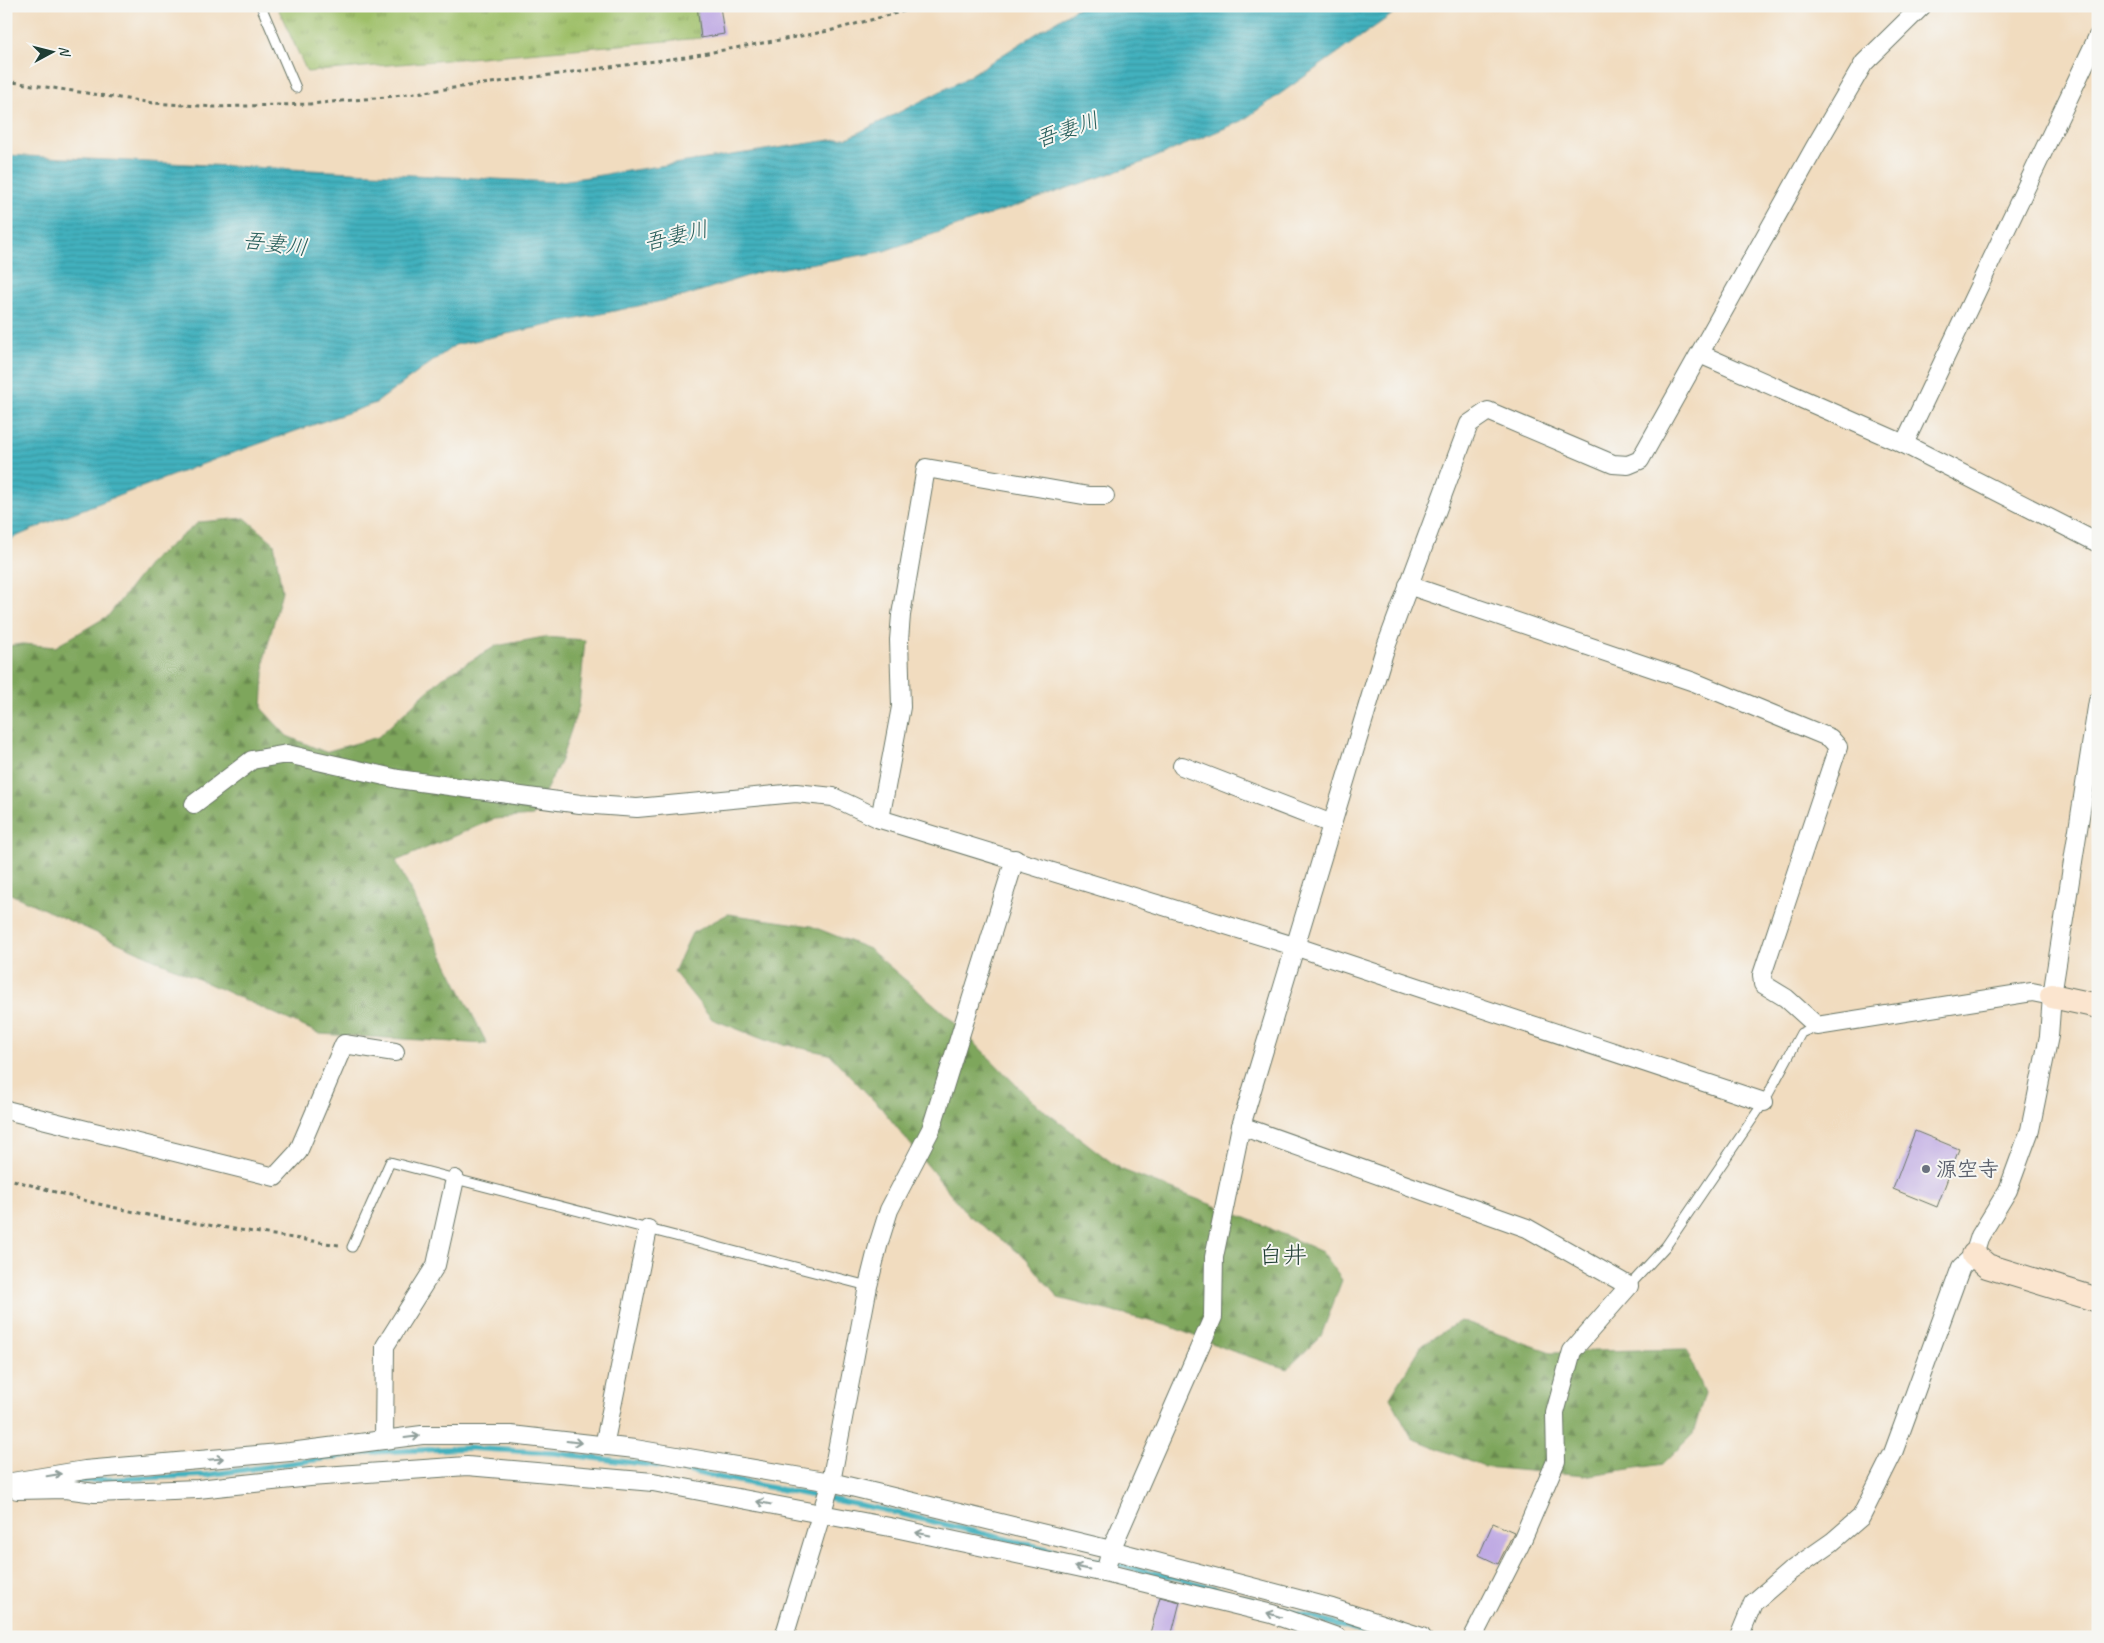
<svg xmlns="http://www.w3.org/2000/svg" width="2104" height="1643" font-family="Caveat,'Klee One',sans-serif">
<style>
.grass{fill:url(#grass-tufts);stroke:#5e7e4e}
.forest{fill:url(#forest-firs);stroke:#4e7248}
.water{fill:url(#water-rules);stroke:#307779}
.lines{fill:none;stroke-linecap:round;stroke-linejoin:round}
.stream{stroke:#42b1be;stroke-width:5.5}
.building{fill:#bea8e3}
.lane-casing{stroke:#687565;stroke-width:11}
.street-casing{stroke:#687565;stroke-width:20}
.secondary-casing{stroke:#687565;stroke-width:26}
.path{stroke:#687565;stroke-width:3;stroke-dasharray:4 4;stroke-linecap:butt}
.lane{stroke:#fff;stroke-width:9}
.street{stroke:#fff;stroke-width:18}
.secondary{stroke:#fbe5cf;stroke-width:24}
.oneway{stroke:#8f9e9a}
.worship-dot{fill:#6b7280;stroke:#f6f6f2;stroke-width:2}
.labels{text-anchor:middle;dominant-baseline:central;stroke-width:4;stroke-linejoin:round;paint-order:stroke}
.worship-label{font-size:21px;font-weight:bold;fill:#5b616d;stroke:#f6f6f2;text-anchor:start}
.water-label{font-size:22px;font-style:italic;fill:#2a605d;stroke:#f6f6f2}
.quarter-label{font-size:24px;fill:#1f3d34;stroke:#f6f6f2}
</style>
<defs>
<pattern id="grass-tufts" width="24" height="20" patternUnits="userSpaceOnUse" patternTransform="scale(1.25)"><rect width="24" height="20" fill="#9ebf68"/><path d="M3 7l-1-3M5 7V3M7 7l1-3M15 17l-1-3M17 17v-4M19 17l1-3" fill="none" stroke="#809c56"/></pattern>
<pattern id="forest-firs" width="22" height="20" patternUnits="userSpaceOnUse" patternTransform="scale(1.25)"><rect width="22" height="20" fill="#7ea65c"/><path d="M5 1l3.5 6h-7zM16 11l3.5 6h-7z" fill="#67884d"/></pattern>
<pattern id="water-rules" width="6" height="5" patternUnits="userSpaceOnUse" patternTransform="scale(1.25)"><rect width="6" height="5" fill="#42b1be"/><path d="M0 2.5h6" fill="none" stroke="#37919b"/></pattern>
</defs>
<rect width="100%" height="100%" fill="#f6f6f2"/>
<filter id="ink" filterUnits="userSpaceOnUse"><feTurbulence type="fractalNoise" baseFrequency=".02" numOctaves="2"/><feDisplacementMap in="SourceGraphic" scale="10" xChannelSelector="R" yChannelSelector="G"/><feConvolveMatrix kernelMatrix="1 2 1 2 8 2 1 2 1" color-interpolation-filters="sRGB"/></filter>
<filter id="wash" filterUnits="userSpaceOnUse"><feTurbulence type="fractalNoise" baseFrequency=".0096" numOctaves="4" result="noise"/><feDisplacementMap in="SourceGraphic" scale="20" xChannelSelector="R" yChannelSelector="G"/><feGaussianBlur stdDeviation="1.12" result="paint"/><feColorMatrix in="noise" values="0 0 0 0 0 0 0 0 0 0 0 0 0 0 0 0 0 1.4 0 .05"/><feComposite in="paint" operator="in"/></filter>
<g filter="url(#wash)">
<rect width="100%" height="100%" fill="#f1dcbf"/>
<path class="grass" d="M277,6H697L701,38L307,72Z"/>
<g class="forest">
<path d="M245,518L274,543L282,591L265,656L262,709L287,736L325,752L378,737L443,677L496,646L544,637L585,640L579,706L561,760L533,816L494,819L396,861L487,1044L320,1034L6,892V646L23,644L55,647L108,616L152,560L199,522Z"/>
<path d="M728,914L811,926L869,949L950,1018L1032,1101L1120,1169L1256,1222L1322,1252L1342,1280L1321,1336L1287,1369L1232,1351L1169,1326L1058,1298L1026,1258L967,1214L882,1109L829,1054L765,1040L712,1019L674,972L692,933Z"/>
<path d="M1460,1321L1551,1352L1686,1349L1705,1393L1693,1434L1663,1464L1584,1476L1484,1467L1412,1438L1390,1397L1422,1345Z"/>
</g>
<path class="water" d="M1080,6H1404L1242,121L1144,162L881,252L760,272L685,296L455,345L376,403L224,456L57,519L6,541V155L555,182L850,137L961,81Z"/>
<g class="lines">
<path class="stream" d="M75,1481L207,1475L370,1452L468,1448L555,1453L667,1467L880,1509L1064,1553L1182,1579L1378,1637"/>
</g>
<g id="blocks">
<g class="building">
<path d="M697,6H720L724,34L701,38Z"/>
<path d="M1915,1131L1959,1149L1937,1207L1893,1189Z"/>
<path d="M1493,1523L1514,1532L1498,1564L1479,1555Z"/>
<path d="M1160,1597L1180,1602L1171,1637H1149Z"/>
</g>
</g>
</g>
<g filter="url(#ink)">
<use href="#blocks" fill-opacity="0" stroke="#687565" stroke-width="1"/>
<g class="lines">
<g class="lane-casing">
<g id="lane">
<path d="M261,6L296,88"/>
<path d="M352,1247L390,1162L868,1286"/>
<path d="M1629,1286L1666,1246L1764,1102L1801,1033L1817,1026"/>
</g>
</g>
<g class="street-casing">
<g id="street">
<path d="M1700,354L1904,444L2098,543"/>
<path d="M1904,444L2098,36"/>
<path d="M1408,585L1694,682L1830,738L1838,747L1762,975L1763,984L1786,998L1817,1026L2032,992L2052,996"/>
<path d="M1182,766L1332,824"/>
<path d="M194,804L252,760L287,754L398,779L580,804L637,808L796,793L833,797L880,819L1294,946L1764,1102"/>
<path d="M880,819L901,707L899,640L901,615L926,468L1089,496H1105"/>
<path d="M6,1110L275,1177L298,1152L344,1044L395,1052"/>
<path d="M1241,1126L1527,1228L1629,1286L1572,1351L1555,1413L1556,1461L1520,1545L1473,1637"/>
<path d="M384,1440L385,1346L436,1265L455,1179"/>
<path d="M604,1446L648,1229"/>
<path d="M6,1483L85,1470L290,1452L422,1435H511L635,1449L831,1482L1111,1550L1332,1608L1422,1637"/>
<path d="M17,1490L65,1489L95,1493L198,1489L310,1477L467,1466L653,1482L895,1528L1105,1573L1272,1614L1337,1637"/>
<path d="M1105,1573L1111,1550L1213,1317L1214,1257L1241,1126L1384,652L1469,424L1488,411L1613,464L1628,465L1640,460L1815,147L1864,63L1922,6"/>
<path d="M784,1637L831,1482L868,1286L879,1242L889,1210L931,1129L1015,859"/>
<path d="M1739,1637L1753,1603L1789,1572L1832,1542L1861,1517L1893,1453L1961,1267L1974,1255L1980,1236L2008,1190L2030,1130L2049,1036L2052,996L2098,701"/>
</g>
</g>
<g class="secondary-casing">
<g id="secondary">
<path d="M2052,996L2098,1006"/>
<path d="M1974,1255L1987,1266L2098,1300"/>
</g>
</g>
<g class="path">
<path d="M6,81L153,103L214,107L310,104L386,97L685,57L829,31L923,6"/>
<path d="M6,1178L94,1203L162,1218L339,1245"/>
</g>
<use href="#lane" class="lane"/>
<use href="#street" class="street"/>
<use href="#secondary" class="secondary"/>
</g>
<defs><path id="oneway-shaft" d="M-6 0H5M1.5-3L5.5 0L1.5 3" fill="none" stroke-width="1.6" stroke-linecap="round" stroke-linejoin="round" transform="scale(1.25)"/></defs>
<g class="oneway">
<use href="#oneway-shaft" transform="translate(412 1437) rotate(-7)"/>
<use href="#oneway-shaft" transform="translate(574 1442) rotate(7)"/>
<use href="#oneway-shaft" transform="translate(216 1459) rotate(-5)"/>
<use href="#oneway-shaft" transform="translate(54 1475) rotate(-9)"/>
<use href="#oneway-shaft" transform="translate(764 1503) rotate(-169)"/>
<use href="#oneway-shaft" transform="translate(923 1534) rotate(-168)"/>
<use href="#oneway-shaft" transform="translate(1082 1568) rotate(-168)"/>
<use href="#oneway-shaft" transform="translate(1274 1615) rotate(-163)"/>
</g>
</g>
<circle class="worship-dot" cx="1926" cy="1169" r="5"/>
<g class="labels">
<g class="worship-label">
<text x="1936" y="1169">源空寺</text>
</g>
<g class="water-label">
<text transform="translate(1067 130) rotate(-19)">吾妻川</text>
<text transform="translate(676 236) rotate(-13)">吾妻川</text>
<text transform="translate(275 244) rotate(7)">吾妻川</text>
</g>
<g class="quarter-label">
<text x="1283" y="1255">白井</text>
</g>
</g>
<rect width="2104" height="1643" fill="none" stroke="#f6f6f2" stroke-width="25"/>
<g transform="translate(52 52) rotate(83)" stroke="#f6f6f2" stroke-width="4" paint-order="stroke">
<path d="M0-4L9 19L0 12L-9 19Z" fill="#1f3d34"/>
<text y="-8" font-size="14" font-weight="bold" text-anchor="middle" fill="#1f3d34">N</text>
</g>
</svg>
